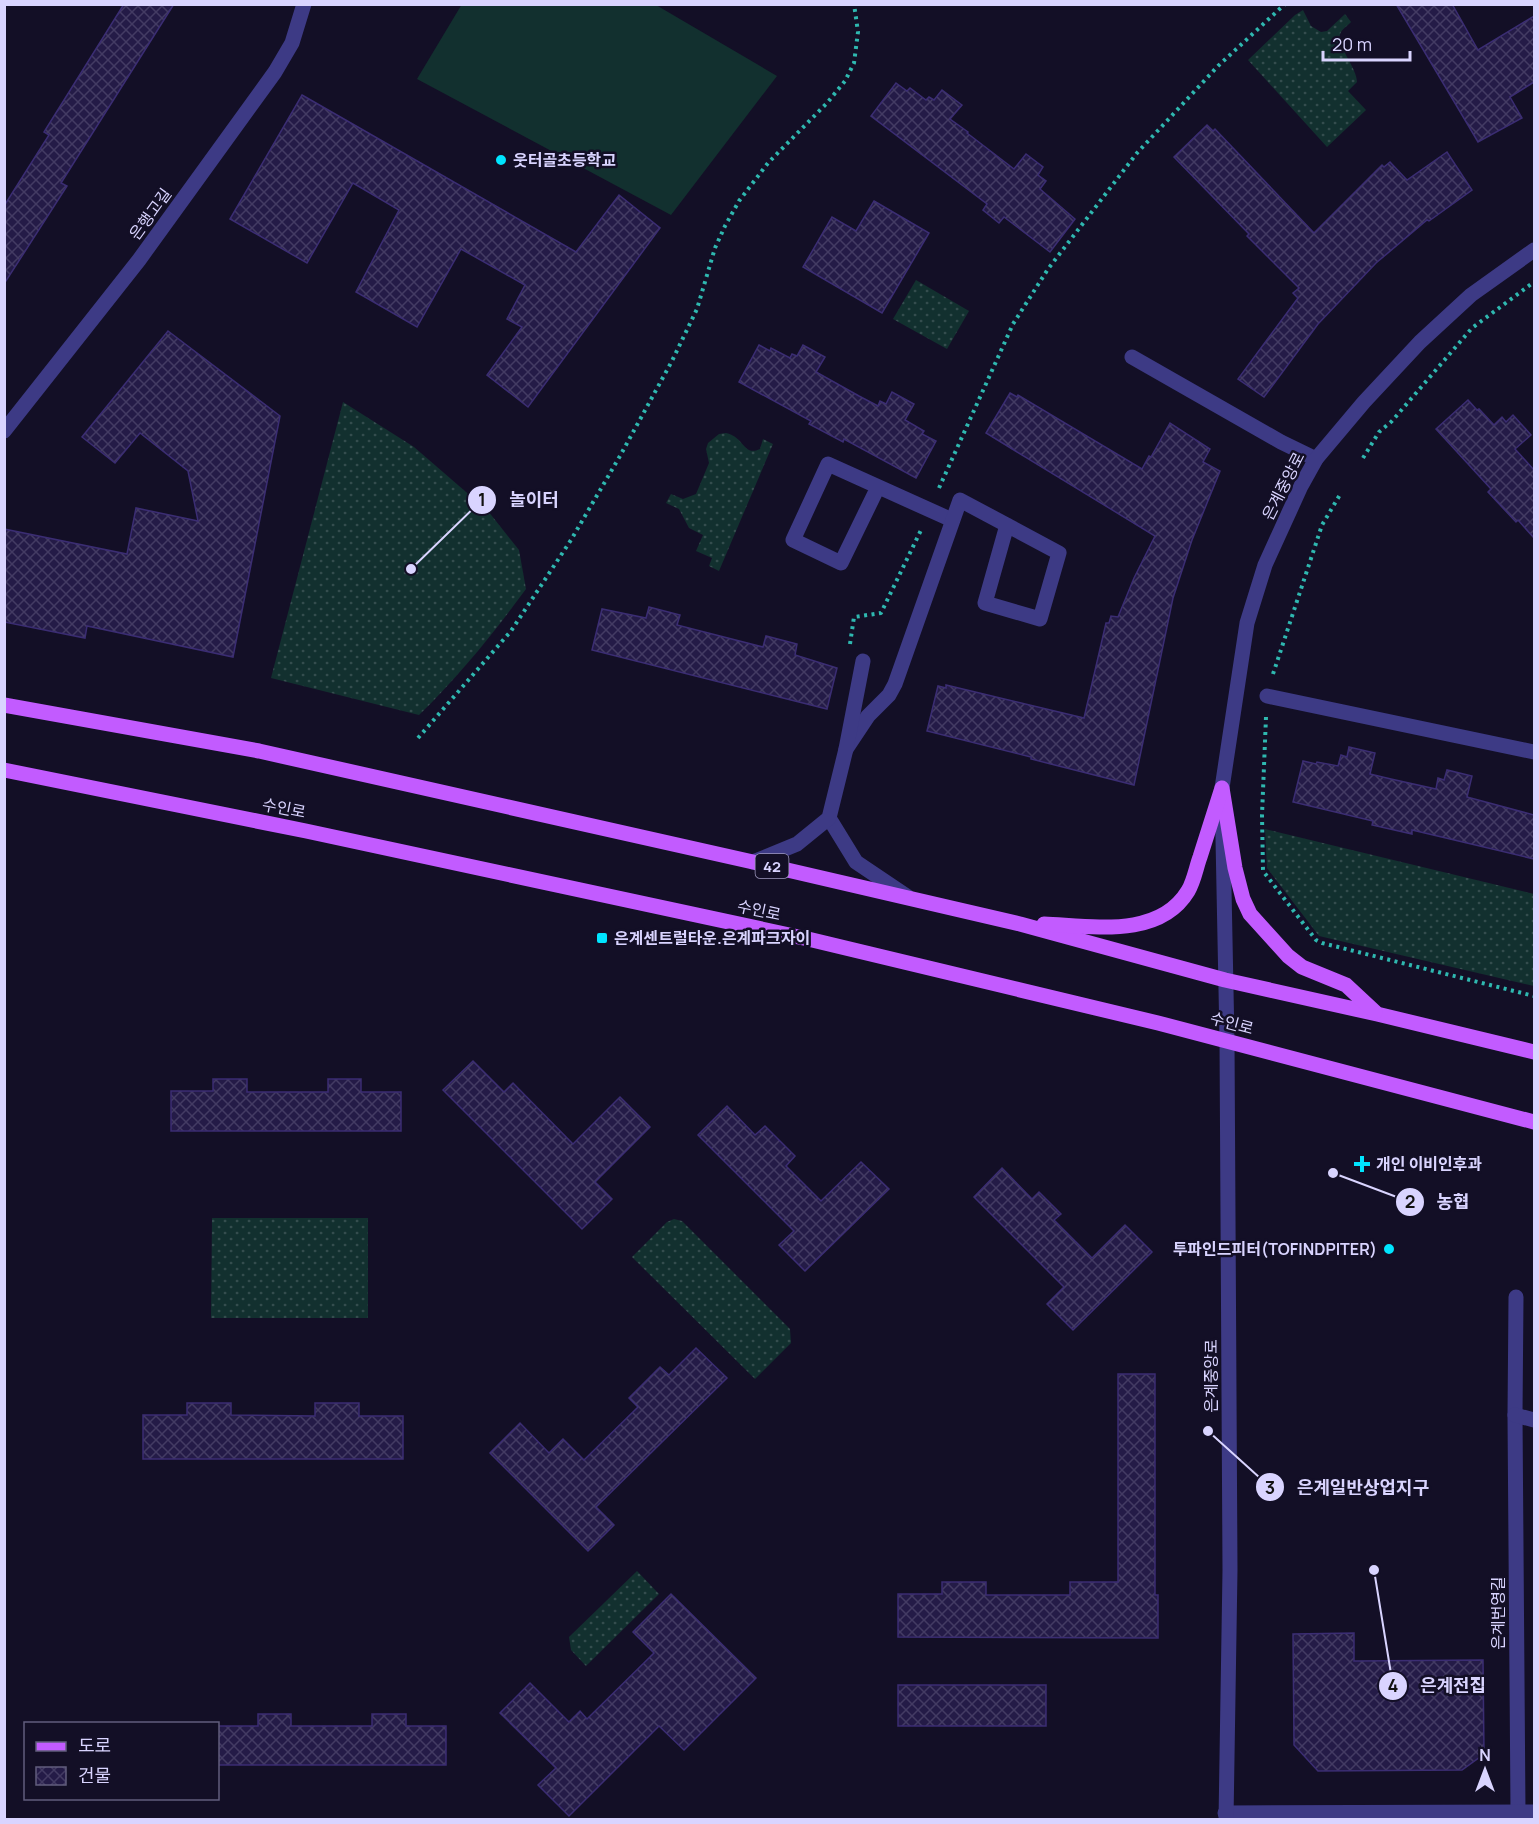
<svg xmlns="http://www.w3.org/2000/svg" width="1539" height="1824" font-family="Manrope,'Noto Sans KR',sans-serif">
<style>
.grass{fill:url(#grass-dots)}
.garden{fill:#12302f}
.building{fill:url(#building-cross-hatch);stroke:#3b2d73;stroke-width:1.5}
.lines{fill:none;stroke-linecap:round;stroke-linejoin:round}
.path{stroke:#2fb8b0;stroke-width:4;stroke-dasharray:3 4.5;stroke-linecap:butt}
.minor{stroke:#3d3a85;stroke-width:15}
.major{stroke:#c25bff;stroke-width:15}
.poi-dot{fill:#00e5ff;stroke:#130f26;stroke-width:2}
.labels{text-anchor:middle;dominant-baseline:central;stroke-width:5;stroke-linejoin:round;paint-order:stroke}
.shield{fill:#130f26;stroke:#9e99be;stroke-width:1.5}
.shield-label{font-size:15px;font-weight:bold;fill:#d9d4ff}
.poi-label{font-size:16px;font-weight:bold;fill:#d9d4ff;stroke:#130f26;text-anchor:start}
.street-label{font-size:16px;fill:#d9d4ff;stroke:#130f26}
.leader{fill:none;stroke:#d9d4ff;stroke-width:2}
.callout-dot{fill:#d9d4ff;stroke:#130f26;stroke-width:2}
.mark-label{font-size:18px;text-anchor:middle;font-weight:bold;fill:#111}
.callout-label{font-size:18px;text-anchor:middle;font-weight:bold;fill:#d9d4ff;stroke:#130f26;stroke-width:5;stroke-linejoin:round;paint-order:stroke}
</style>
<defs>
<pattern id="grass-dots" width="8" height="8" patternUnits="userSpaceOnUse" patternTransform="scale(1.5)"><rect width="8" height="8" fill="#12302f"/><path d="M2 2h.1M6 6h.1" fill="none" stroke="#344d4e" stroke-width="1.8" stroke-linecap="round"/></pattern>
<pattern id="building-cross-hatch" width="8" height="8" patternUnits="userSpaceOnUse" patternTransform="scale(1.5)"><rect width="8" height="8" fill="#241b47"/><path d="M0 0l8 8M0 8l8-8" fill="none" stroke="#433b63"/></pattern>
</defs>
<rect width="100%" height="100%" fill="#130f26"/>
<g class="grass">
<path d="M1303,10L1311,26L1321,32L1327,31L1345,14L1351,22C1348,25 1343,29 1341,32C1334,43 1357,67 1357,82L1348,91L1366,110L1327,147L1248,60L1295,15Z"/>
<path d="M916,280L969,311L947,349L893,319Z"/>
<path d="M343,402L414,447L488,511L519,550L526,589C493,634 459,676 419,715L271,678Z"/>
<path d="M726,433C745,437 743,457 760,449L763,439L773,444L719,571L709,566L712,558L696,551L703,535L689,528L679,509L666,503L671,494L683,499L696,494L709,463L706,449L708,443L719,434Z"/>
<path d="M1265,829L1534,894V986L1319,936L1267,868Z"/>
<path d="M212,1218H368V1318H211Z"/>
<path d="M674,1219L682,1221L790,1329L791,1343L755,1379L632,1257L667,1222Z"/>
<path d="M637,1571L659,1594L586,1666L571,1650L569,1637Z"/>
</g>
<path class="garden" d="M462,4L656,5L777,76L671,215L417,79Z"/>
<g class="building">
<path d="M124,4H174L61,183L67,186L4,284V206L49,135L44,132Z"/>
<path d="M1396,4H1452L1478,50L1534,16V82L1510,97L1522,118L1478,142Z"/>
<path d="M896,83L907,91L910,88L926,100L929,97L934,100L942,90L962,105L950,119L968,132L967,133L1014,169L1026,154L1043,167L1038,175L1046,181L1040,189L1075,219L1050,252L1004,217L999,223L983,210L987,204L871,116Z"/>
<path d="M302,95L576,252L619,195L660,228L528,407L487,375L522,327L507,319L525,285L461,249L417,327L356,292L399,210L353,183L307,263L230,219Z"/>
<path d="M1207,125L1213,131L1215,129L1314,233L1382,165L1384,167L1390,162L1407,180L1447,152L1472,190L1429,221L1427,220L1376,263L1318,324L1264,397L1238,379L1298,298L1293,293L1299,288L1247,236L1249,234L1174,157Z"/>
<path d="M874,201L929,233L882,313L803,267L832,217L856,231Z"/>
<path d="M168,331L280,416L233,657L87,626L85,638L4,622V529L127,554L136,508L198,521L188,471L140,433L115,463L82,437Z"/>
<path d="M759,345L770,351L771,348L790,358L792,354L797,356L803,345L825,357L816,372L859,396L878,406L880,401L886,404L892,392L914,404L905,420L924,431L922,434L936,441L916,478L844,439L843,442L809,424L811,421L739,382Z"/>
<path d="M1010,393L1017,397L1018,395L1142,469L1149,456L1151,457L1170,423L1210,449L1203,462L1220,471L1192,540L1173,598L1134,785L1031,759V757L927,731L938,686L946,688V685L1084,718L1106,623H1109L1111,616L1118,617L1134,578L1155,536L986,433Z"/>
<path d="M1468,400L1477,410L1479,409L1494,425L1502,417L1506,422L1513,415L1531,435L1515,449L1534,470V538L1518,520L1516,522L1488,492L1491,489L1436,429Z"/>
<path d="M649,607L680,615L677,625L763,647L766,636L797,644L795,655L837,668L827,709L592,650L602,609L646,618Z"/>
<path d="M1349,747L1375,753L1370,774L1391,779L1436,789L1438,778L1444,780L1447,770L1472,776L1467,797L1534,815V859L1412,830V834L1372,825L1373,821L1293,802L1303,761L1316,764L1317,762L1338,766L1341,755L1347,757Z"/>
<path d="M473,1061L504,1092L513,1083L573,1144L620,1097L650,1127L595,1182L612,1199L582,1229L443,1090Z"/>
<path d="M213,1079H247V1092H328V1079H361V1092H401V1131H171V1091H213Z"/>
<path d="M727,1106L755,1135L765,1126L795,1156L786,1166L821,1201L861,1162L889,1189L805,1271L779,1245L794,1231L698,1135Z"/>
<path d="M1002,1168L1032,1199L1039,1192L1061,1214L1054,1220L1092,1258L1125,1225L1152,1252L1073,1330L1047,1304L1064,1287L974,1197Z"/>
<path d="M696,1348L727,1378L596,1507L614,1525L588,1551L490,1453L520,1423L549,1453L563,1439L584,1460L638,1407L629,1398L660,1367L669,1375Z"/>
<path d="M1118,1374H1155V1595H1158V1638L898,1637V1594H942V1582H986V1595H1070V1582H1118Z"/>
<path d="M187,1403H231V1415L315,1416V1403H359V1416H403V1459H143V1415H187Z"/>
<path d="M671,1594L756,1678L684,1750L659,1726L569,1816L538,1785L556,1768L500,1713L530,1683L569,1722L580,1711L587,1719L654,1653L633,1632Z"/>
<path d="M1354,1633V1661L1483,1660L1484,1754L1462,1770L1318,1771L1294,1745L1293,1634Z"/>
<rect x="898" y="1685" width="148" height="41"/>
<path d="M258,1714H291V1726H372V1714H406V1726H446V1765H218V1726H258Z"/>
</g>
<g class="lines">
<g class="path">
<path d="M1363,458L1379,432L1392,421L1472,328L1534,282"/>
<path d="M939,488L1013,324L1048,269L1137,153L1218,66L1285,4"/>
<path d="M850,644L854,617L881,613L922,528"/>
<path d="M1273,674L1322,525L1341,493"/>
<path d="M1266,717L1262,815L1263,871L1316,940L1322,943L1534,996"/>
<path d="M418,738L511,631L571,540L620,456L672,361L697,309L715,248L725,226L739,201L768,163L827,103L845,81L854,63L858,32L854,4"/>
</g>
<g class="minor">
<path d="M1132,357L1281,442L1316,459"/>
<path d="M4,431L139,260L275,72L292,43L304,4"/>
<path d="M878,487L841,563L793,540L828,464L952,520"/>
<path d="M1267,696L1534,752"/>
<path d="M846,749L868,716L889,695L895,684L960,500L1059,553L1040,619L985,603L1007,525"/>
<path d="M829,818L856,862L908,897"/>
<path d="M753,862L797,844L829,818L846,749L863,661"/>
<path d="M1516,1297L1515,1415L1518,1812"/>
<path d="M1515,1415L1534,1420"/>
<path d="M1225,1813L1534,1812"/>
<path d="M1226,1820L1230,1570L1227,1040L1222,788L1247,623L1265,565L1301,486L1316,459L1364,402L1420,342L1471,295L1534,250"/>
</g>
<g class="major">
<path d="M4,705L259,751L753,862L1020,924L1225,980L1377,1014L1534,1052"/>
<path d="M4,770L306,831L808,939L1158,1023L1534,1122"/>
<path d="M1222,788L1235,868L1243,899L1250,914L1288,956L1302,967L1346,985L1375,1012"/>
<path d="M1044,924C1091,926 1159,939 1188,891C1194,881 1196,868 1200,857C1207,835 1214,813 1221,791"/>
</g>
</g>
<g class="poi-dot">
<circle cx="501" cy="160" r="6"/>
<rect x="596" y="932" width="12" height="12" rx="3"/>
<path d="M1359 1155h6v6h6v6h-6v6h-6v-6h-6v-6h6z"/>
<circle cx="1389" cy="1249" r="6"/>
</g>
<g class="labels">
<rect class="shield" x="755.5" y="854" width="33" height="24" rx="4.5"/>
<g class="shield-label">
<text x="772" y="866">42</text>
</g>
<g class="poi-label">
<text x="513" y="160">웃터골초등학교</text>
<text x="614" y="938">은계센트럴타운.은계파크자이</text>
<text x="1376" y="1164">개인 이비인후과</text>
<text x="1377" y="1249" text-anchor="end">투파인드피터(TOFINDPITER)</text>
</g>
<g class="street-label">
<text transform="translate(150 214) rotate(-54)">은행고길</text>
<text transform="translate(1283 486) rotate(-63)">은계중앙로</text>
<text transform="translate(284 808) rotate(11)">수인로</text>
<text transform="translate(759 910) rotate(12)">수인로</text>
<text transform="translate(1232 1023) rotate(15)">수인로</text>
<text transform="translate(1211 1376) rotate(-90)">은계중앙로</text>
<text transform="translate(1498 1613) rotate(-90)">은계번영길</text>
</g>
</g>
<path class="leader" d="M411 569L482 500M1333 1173L1410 1202M1208 1431L1270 1487M1374 1570L1393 1686"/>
<g class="callout-dot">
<circle cx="411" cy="569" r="6"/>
<circle cx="1333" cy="1173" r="6"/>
<circle cx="1208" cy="1431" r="6"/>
<circle cx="1374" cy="1570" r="6"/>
<circle cx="482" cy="500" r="15"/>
<circle cx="1410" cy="1202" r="15"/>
<circle cx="1270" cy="1487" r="15"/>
<circle cx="1393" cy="1686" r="15"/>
</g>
<g class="mark-label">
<text x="482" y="506">1</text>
<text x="1410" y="1208">2</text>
<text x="1270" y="1494">3</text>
<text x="1393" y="1692">4</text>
</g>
<g class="callout-label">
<text x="534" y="506">놀이터</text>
<text x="1453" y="1208">농협</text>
<text x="1363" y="1494">은계일반상업지구</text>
<text x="1453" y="1692">은계전집</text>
</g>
<rect width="1539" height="1824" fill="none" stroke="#d9d4ff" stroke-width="12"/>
<rect x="24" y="1722" width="195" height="78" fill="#130f26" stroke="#625e7d" stroke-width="1.5"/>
<rect x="36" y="1742" width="30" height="9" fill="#c25bff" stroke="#625e7d" stroke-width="1.5"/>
<text x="78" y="1752" font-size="18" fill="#d9d4ff">도로</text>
<rect x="36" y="1767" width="30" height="18" fill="url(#building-cross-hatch)" stroke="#625e7d" stroke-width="1.5"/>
<text x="78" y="1782" font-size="18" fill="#d9d4ff">건물</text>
<g transform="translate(1485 1770)" stroke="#130f26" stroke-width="4.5" paint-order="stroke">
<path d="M0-4.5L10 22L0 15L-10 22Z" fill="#d9d4ff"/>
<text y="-9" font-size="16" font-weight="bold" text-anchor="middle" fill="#d9d4ff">N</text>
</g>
<path d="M1323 51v9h87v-9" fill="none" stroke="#d9d4ff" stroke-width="3"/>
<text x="1332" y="51" font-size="18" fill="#d9d4ff" stroke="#130f26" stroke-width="4.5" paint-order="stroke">20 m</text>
</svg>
